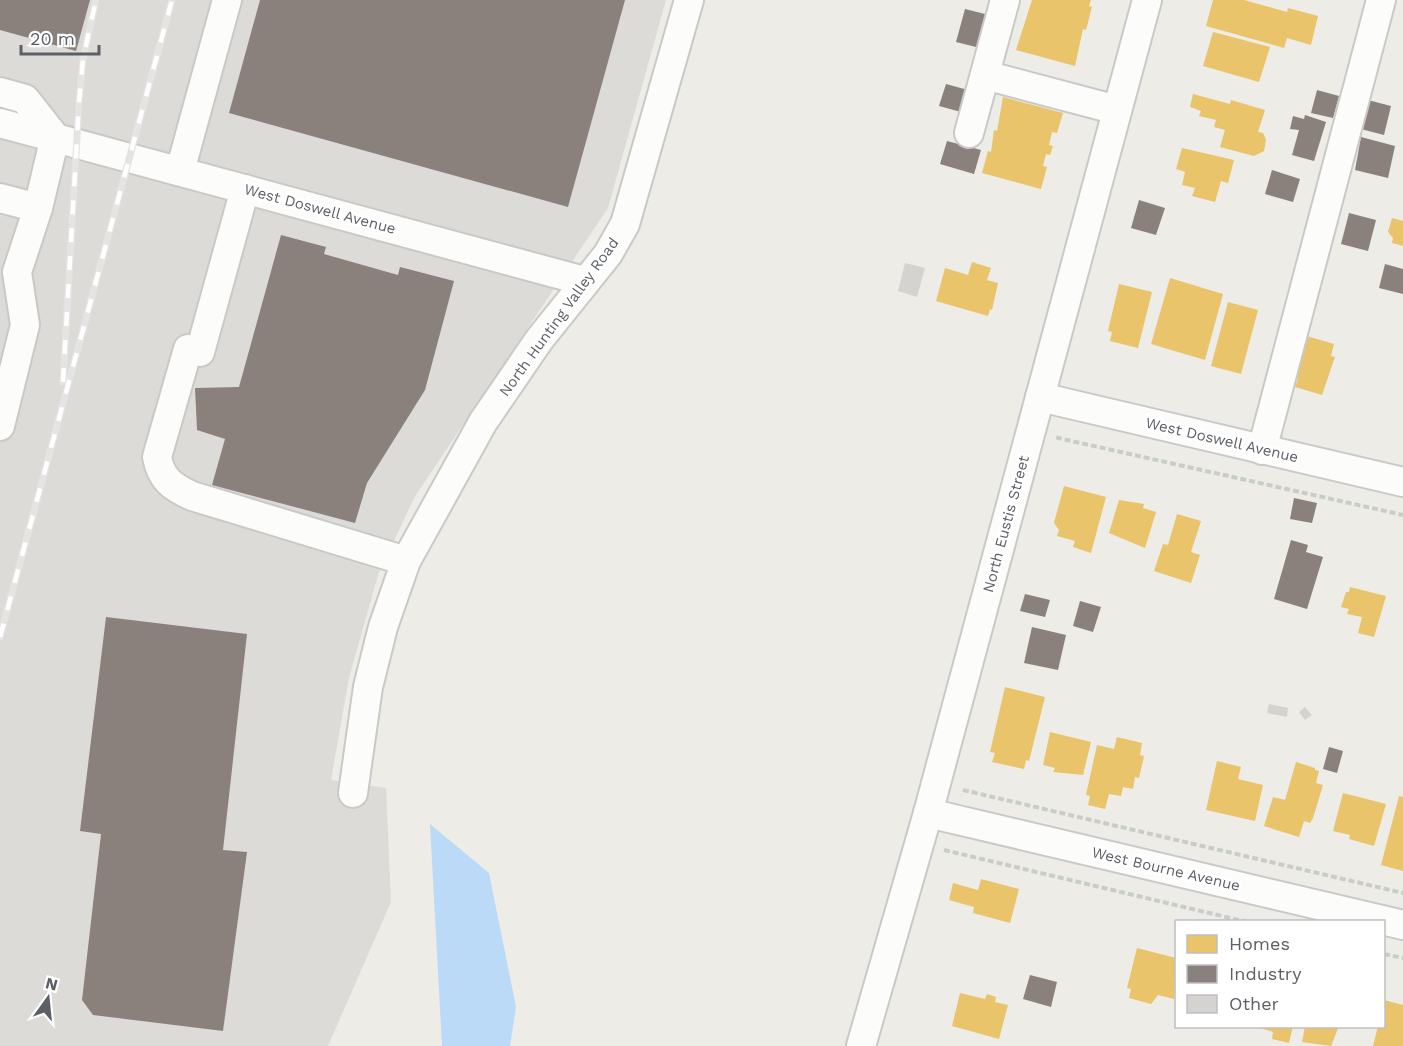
<svg xmlns="http://www.w3.org/2000/svg" width="1403" height="1046" font-family="'Work Sans',sans-serif">
<style>
.industrial{fill:#dddbd7}
.water{fill:#bbdaf8}
.homes{fill:#e9c46a}
.industry{fill:#8a817c}
.building{fill:#d4d3d0}
.lines{fill:none;stroke-linecap:round;stroke-linejoin:round}
.minor-casing{stroke:#c9c9c8;stroke-width:32}
.path{stroke:#c9cdca;stroke-width:4;stroke-dasharray:6 3;stroke-linecap:butt}
.minor{stroke:#fcfcfb;stroke-width:28}
.rail-casing{stroke:#e4e4e3;stroke-width:7}
.rail{stroke:#fff;stroke-width:4.5;stroke-dasharray:14;stroke-linecap:butt}
.labels{text-anchor:middle;dominant-baseline:central;stroke-width:6;stroke-linejoin:round;paint-order:stroke}
.street-label{font-size:15px;fill:#5c6066;stroke:#fff}
</style>
<rect width="100%" height="100%" fill="#edece7"/>
<path class="industrial" d="M0,0H666L608,208L414,498L378,575L349,678L331,780L386,788L391,902L328,1046H0Z"/>
<path class="water" d="M430,824L489,873L516,1007L510,1046H442Z"/>
<g class="homes">
<path d="M1032,0H1091L1089,6L1092,7L1086,30L1083,29L1075,66L1016,50Z"/>
<path d="M1213,0H1244L1287,12L1288,8L1318,16L1311,45L1287,38L1284,48L1206,26Z"/>
<path d="M1213,32L1270,47L1259,82L1203,66Z"/>
<path d="M1193,94L1230,104L1231,100L1265,110L1258,132L1263,133L1266,140L1264,151L1254,156L1220,147L1225,130L1214,127L1216,120L1199,116L1201,111L1190,107Z"/>
<path d="M1003,97L1063,113L1057,133L1052,132L1049,145L1053,146L1050,155L1046,154L1043,166L1047,167L1041,189L982,173L988,151L991,152L994,130L997,131Z"/>
<path d="M1182,148L1234,160L1228,183L1221,181L1215,202L1192,196L1195,188L1182,185L1185,172L1176,169Z"/>
<path d="M1392,218L1403,221V246L1392,243L1393,238L1388,232Z"/>
<path d="M972,262L991,268L987,280L998,283L992,310L990,309L988,316L936,301L945,268L968,275Z"/>
<path d="M1170,278L1223,294L1205,360L1151,344Z"/>
<path d="M1119,284L1152,292L1138,348L1110,341L1112,332L1108,331Z"/>
<path d="M1228,302L1258,310L1241,374L1211,366Z"/>
<path d="M1307,336L1334,344L1331,356L1335,357L1322,395L1295,387L1298,379L1295,378Z"/>
<path d="M1064,486L1106,497L1091,553L1073,547L1075,541L1057,536L1059,530L1054,523Z"/>
<path d="M1119,500L1144,504L1143,508L1156,512L1145,548L1109,533Z"/>
<path d="M1177,514L1201,521L1191,552L1200,555L1191,583L1154,571L1163,544L1168,545Z"/>
<path d="M1350,587L1386,596L1374,637L1358,633L1362,617L1347,614L1349,609L1341,607L1346,592H1349Z"/>
<path d="M1005,687L1045,697L1029,761L1026,760L1024,769L992,762L995,753L990,752Z"/>
<path d="M1050,732L1091,742L1083,775L1053,772L1055,768L1043,765Z"/>
<path d="M1117,737L1142,743L1140,755L1144,756L1139,778L1135,777L1133,789L1123,787L1121,796L1109,794L1105,809L1088,805L1090,796L1086,795L1097,745L1114,749Z"/>
<path d="M1217,761L1241,767L1238,779L1263,785L1255,821L1206,810Z"/>
<path d="M1296,762L1315,768V770L1319,771L1316,783L1323,785L1313,818L1310,823L1304,821L1299,837L1264,826L1273,797L1285,800Z"/>
<path d="M1343,793L1386,804L1374,846L1349,839L1350,835L1333,831Z"/>
<path d="M1399,796L1403,797V871L1381,865Z"/>
<path d="M981,879L1019,889L1010,923L973,913L974,907L949,900L953,883L978,890Z"/>
<path d="M1137,948L1176,958L1174,999L1158,995L1151,1004L1129,998L1131,989L1127,988Z"/>
<path d="M960,993L985,999L987,994L996,997L995,1002L1008,1005L999,1039L952,1026Z"/>
<path d="M1384,1000L1403,1005V1046H1373L1378,1026H1384Z"/>
<path d="M1254,1026H1293L1289,1043L1272,1039L1273,1032Z"/>
<path d="M1305,1026H1339L1331,1046L1302,1042Z"/>
</g>
<g class="industry">
<path d="M0,0H90L76,51L0,30Z"/>
<path d="M260,0H625L568,207L229,113Z"/>
<path d="M965,9L989,15L980,48L956,42Z"/>
<path d="M946,84L968,90L961,112L939,106Z"/>
<path d="M1317,90L1339,96L1333,118L1311,113Z"/>
<path d="M1364,99L1391,106L1384,135L1357,128Z"/>
<path d="M1305,115L1326,122L1314,161L1292,155L1299,130L1290,129L1293,116L1304,119Z"/>
<path d="M1361,137L1395,146L1388,178L1355,170Z"/>
<path d="M947,141L981,150L974,174L940,164Z"/>
<path d="M1272,170L1300,179L1293,202L1265,194Z"/>
<path d="M1139,200L1165,208L1156,235L1131,228Z"/>
<path d="M1349,213L1376,220L1368,251L1341,244Z"/>
<path d="M281,235L326,247L324,254L398,275L400,267L454,281L425,390L367,483L355,523L212,485L225,439L197,430L195,388L239,387Z"/>
<path d="M1385,264L1403,269V294L1379,288Z"/>
<path d="M1294,498L1317,503L1312,523L1290,519Z"/>
<path d="M1291,540L1308,545L1306,552L1323,557L1307,609L1274,599Z"/>
<path d="M1025,594L1050,600L1045,617L1020,611Z"/>
<path d="M1080,601L1101,607L1093,632L1073,626Z"/>
<path d="M106,617L247,634L223,850L247,852L223,1031L93,1015L82,1000L101,834L80,831Z"/>
<path d="M1032,627L1066,635L1058,670L1024,663Z"/>
<path d="M1329,747L1343,751L1337,773L1323,769Z"/>
<path d="M1030,975L1057,982L1051,1007L1023,999Z"/>
</g>
<g class="building">
<path d="M905,263L925,268L917,297L898,291Z"/>
<path d="M1269,704L1288,708L1287,717L1267,713Z"/>
<path d="M1305,707L1312,715L1305,720L1299,712Z"/>
</g>
<g class="lines">
<g class="minor-casing">
<g id="minor">
<path d="M985,75L1117,110"/>
<path d="M0,92L25,99L55,137"/>
<path d="M0,123L584,281"/>
<path d="M969,133L1005,0"/>
<path d="M180,171L227,0"/>
<path d="M245,189L200,352L188,349L157,457C161,479 172,487 192,496L406,561"/>
<path d="M0,198L38,208"/>
<path d="M1040,397L1403,482"/>
<path d="M0,426L25,325L17,272L38,208L55,137"/>
<path d="M1262,450L1381,0"/>
<path d="M353,793L368,687L383,627L406,561L483,422L539,340L608,254L625,224L689,0"/>
<path d="M928,813L1403,925"/>
<path d="M861,1046L928,813L1147,0"/>
</g>
</g>
<g class="path">
<path d="M1059,436L1058,438L1403,515"/>
<path d="M963,790L1403,893"/>
<path d="M944,850L1247,922"/>
<path d="M1384,954L1403,958"/>
</g>
<use href="#minor" class="minor"/>
<g class="rail-casing">
<g id="rail">
<path d="M63,382L79,102L83,59L96,0"/>
<path d="M0,637L172,0"/>
</g>
</g>
<use href="#rail" class="rail"/>
</g>
<g class="labels">
<g class="street-label">
<text transform="translate(320 209) rotate(15)">West Doswell Avenue</text>
<text transform="translate(559 317) rotate(-54)">North Hunting Valley Road</text>
<text transform="translate(1222 440) rotate(13)">West Doswell Avenue</text>
<text transform="translate(1006 524) rotate(-75)">North Eustis Street</text>
<text transform="translate(1166 869) rotate(13)">West Bourne Avenue</text>
</g>
</g>
<rect x="1175" y="920" width="210" height="108" fill="#ffffff" stroke="#bebfc2" stroke-width="1.5"/>
<rect x="1187" y="935" width="30" height="18" fill="#e9c46a" stroke="#bebfc2" stroke-width="1.5"/>
<text x="1229" y="950" font-size="18" fill="#5c6066">Homes</text>
<rect x="1187" y="965" width="30" height="18" fill="#8a817c" stroke="#bebfc2" stroke-width="1.5"/>
<text x="1229" y="980" font-size="18" fill="#5c6066">Industry</text>
<rect x="1187" y="995" width="30" height="18" fill="#d4d3d0" stroke="#bebfc2" stroke-width="1.5"/>
<text x="1229" y="1010" font-size="18" fill="#5c6066">Other</text>
<g transform="translate(48 998) rotate(15)" stroke="#ffffff" stroke-width="4.5" paint-order="stroke">
<path d="M0-4.5L10 22L0 15L-10 22Z" fill="#5c6066"/>
<text y="-9" font-size="16" font-weight="bold" text-anchor="middle" fill="#5c6066">N</text>
</g>
<path d="M21 45v9h78v-9" fill="none" stroke="#5c6066" stroke-width="3"/>
<text x="30" y="45" font-size="18" fill="#5c6066" stroke="#ffffff" stroke-width="4.5" paint-order="stroke">20 m</text>
</svg>
